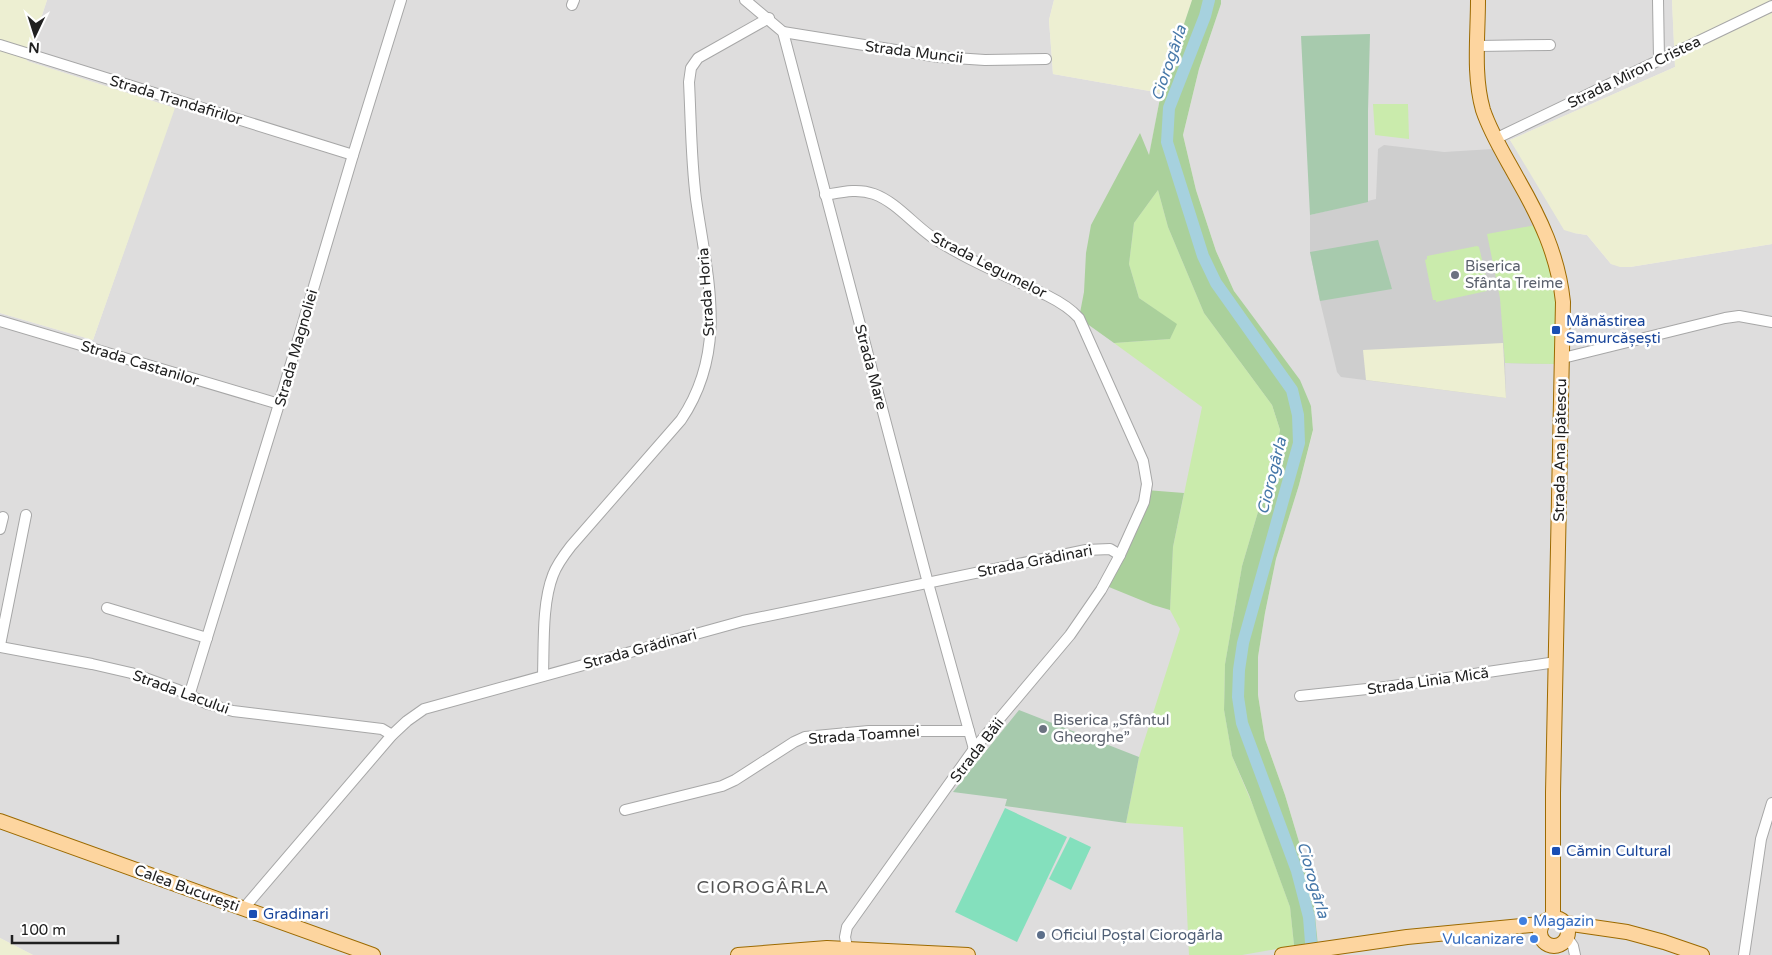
<svg xmlns="http://www.w3.org/2000/svg" width="1772" height="955" font-family="'Varela Round',sans-serif">
<style>
.residential{fill:#dedddd}
.religious{fill:#cecece}
.farmland{fill:#edefd2}
.grass{fill:#caebac}
.forest{fill:#aad09b}
.cemetery{fill:#a7caad}
.pitch{fill:#84e0bd}
.lines{fill:none;stroke-linecap:round;stroke-linejoin:round}
.river{stroke:#a6d1de;stroke-width:12}
.minor-casing{stroke:#a7a7a7;stroke-width:12}
.major-casing{stroke:#9c6a00;stroke-width:16}
.minor{stroke:#fff;stroke-width:10}
.major{stroke:#fdd59f;stroke-width:14}
.worship-dot{fill:#6b7280;stroke:#fff;stroke-width:2}
.transit-dot{fill:#1a4fb4;stroke:#fff;stroke-width:2}
.shop-dot{fill:#3f7fe0;stroke:#fff;stroke-width:2}
.service-dot{fill:#5c6f8a;stroke:#fff;stroke-width:2}
.labels{text-anchor:middle;dominant-baseline:central;stroke-width:5;stroke-linejoin:round;paint-order:stroke}
.street-label{font-size:15px;fill:#202020;stroke:#fff}
.worship-label{font-size:15px;fill:#5b616d;stroke:#fff;text-anchor:start}
.transit-label{font-size:15px;fill:#164399;stroke:#fff;text-anchor:start}
.shop-label{font-size:15px;fill:#366cbe;stroke:#fff;text-anchor:start}
.service-label{font-size:15px;fill:#4e5e75;stroke:#fff;text-anchor:start}
.water-label{font-size:16px;font-style:italic;fill:#4778a9;stroke:#fff}
.quarter-label{font-size:18px;letter-spacing:1px;fill:#535353;stroke:#fff}
</style>
<rect width="100%" height="100%" fill="#f1ede6"/>
<g class="residential">
<path d="M47,0H1054L1049,20L1053,74L1161,93L1149,157L1241,364L1272,405L1273,461L1242,566L1225,664L1224,710L1232,756L1249,795L1290,907L1295,955H33L0,938V313L93,340L174,108L27,61Z"/>
<path d="M1221,0H1672L1675,67L1510,140L1574,233L1587,235L1611,264L1630,267L1772,244V955H1319L1314,906L1303,855L1285,795L1265,739L1258,695V657L1265,613L1276,559L1299,485L1313,431L1311,406L1234,291L1216,251L1196,190L1183,135L1199,69L1221,4Z"/>
</g>
<path class="religious" d="M1384,145L1444,152L1493,149L1524,202L1547,248L1555,299V364L1505,363L1506,398L1341,377L1337,372L1320,301L1310,252V215L1376,199L1378,149Z"/>
<g class="farmland">
<path d="M0,0H47L27,61L175,108L93,340L0,313Z"/>
<path d="M1054,0H1192L1161,93L1053,74L1049,20Z"/>
<path d="M1672,0H1772V244L1630,267H1620L1611,264L1587,235L1574,233L1564,230L1510,140L1675,67Z"/>
<path d="M1503,343L1506,398L1366,380L1363,350Z"/>
<path d="M0,938L33,955H0Z"/>
</g>
<g class="grass">
<path d="M1373,104H1408L1409,139L1375,135Z"/>
<path d="M1158,190L1168,227L1204,313L1272,405L1280,430L1273,461L1242,566L1225,664L1224,710L1232,756L1256,813L1290,907L1294,946L1242,955H1189L1183,827L1126,823L1139,757L1180,629L1170,610L1173,547L1202,407L1114,343L1170,339L1176,324L1139,298L1129,264L1134,223Z"/>
<path d="M1536,225L1552,264L1555,299V364L1505,363L1500,298L1487,234Z"/>
<path d="M1477,246L1479,247L1489,289H1486L1487,291L1436,302V300H1433L1425,260L1427,259V256Z"/>
</g>
<g class="forest">
<path d="M1192,0H1221V4L1199,69L1183,135L1196,190L1216,251L1234,291L1300,380L1311,406L1313,430L1299,485L1276,559L1265,613L1258,657V695L1265,739L1285,795L1303,855L1314,906L1319,955H1295L1290,907L1249,795L1232,756L1224,710L1225,664L1242,566L1273,461L1280,430L1272,405L1204,313L1168,227L1158,190L1134,223L1129,264L1139,298L1177,324L1170,339L1114,343L1079,318L1084,292L1086,253L1091,225L1140,133L1149,155L1161,93Z"/>
<path d="M1146,490L1184,493L1173,547L1170,610L1153,605L1104,585Z"/>
</g>
<g class="cemetery">
<path d="M1370,34L1368,111V202L1310,215L1301,36Z"/>
<path d="M1378,240L1392,289L1320,301L1310,252Z"/>
<path d="M1019,710L1139,757L1126,823L1005,806L1007,799L953,792Z"/>
</g>
<g class="pitch">
<path d="M1005,808L1067,837L1017,942L955,912Z"/>
<path d="M1070,837L1091,847L1071,890L1049,879Z"/>
</g>
<g class="lines">
<path class="river" d="M1209,0L1205,16L1169,108L1167,142L1203,256L1216,283L1292,390L1298,415L1299,443L1243,643L1239,670L1238,697L1242,723L1297,871L1309,917L1312,955"/>
<g class="minor-casing">
<g id="minor">
<path d="M745,0L783,32L928,583L974,749"/>
<path d="M1658,0L1659,59"/>
<path d="M572,5L574,0"/>
<path d="M783,32L939,57L985,60L1046,59"/>
<path d="M0,45L353,155"/>
<path d="M1478,46L1550,45"/>
<path d="M1495,139L1772,6"/>
<path d="M825,195C842,192 858,188 874,194C896,202 913,224 932,237C968,261 1010,277 1048,296C1060,302 1070,308 1079,318L1143,461L1147,484L1144,502L1120,555L1101,590L1070,635L974,749L847,927L845,937L847,948"/>
<path d="M0,321L279,404"/>
<path d="M1563,358L1725,318L1739,316L1772,322"/>
<path d="M0,529L3,517"/>
<path d="M107,608L207,638"/>
<path d="M0,645L26,515"/>
<path d="M0,647L92,664L131,673L178,690L208,704L233,711L382,729L392,735"/>
<path d="M543,675C544,645 542,603 553,575C557,564 564,555 571,546L681,420C729,349 707,277 696,199C691,160 691,121 689,82L691,68L698,58L769,18"/>
<path d="M189,696L279,404L353,155L401,0"/>
<path d="M1300,696L1386,687L1556,662"/>
<path d="M625,810L722,786L735,780L794,742L805,737L869,731H969"/>
<path d="M244,908L392,735L407,721L424,709L743,621L1086,550L1110,549L1120,555"/>
<path d="M1567,937L1573,946L1575,955"/>
<path d="M1744,955L1761,839L1772,803"/>
</g>
</g>
<g class="major-casing">
<g id="major">
<path d="M1478,0C1478,36 1473,75 1483,110C1491,134 1505,156 1517,178C1540,218 1558,255 1563,302L1553,793V918"/>
<path d="M0,821L373,955"/>
<circle cx="1554" cy="932" r="14"/>
<path d="M1565,923L1627,932L1664,942L1702,955"/>
<path d="M738,955L827,948L968,955"/>
<path d="M1282,955L1407,937L1541,924"/>
</g>
</g>
<use href="#minor" class="minor"/>
<use href="#major" class="major"/>
</g>
<g class="worship-dot">
<circle cx="1455" cy="275" r="5"/>
<circle cx="1043" cy="729" r="5"/>
</g>
<g class="transit-dot">
<rect x="1551" y="325" width="10" height="10" rx="2.5"/>
<rect x="1551" y="846" width="10" height="10" rx="2.5"/>
<rect x="248" y="909" width="10" height="10" rx="2.5"/>
</g>
<g class="shop-dot">
<circle cx="1523" cy="921" r="5"/>
<circle cx="1534" cy="939" r="5"/>
</g>
<circle class="service-dot" cx="1041" cy="935" r="5"/>
<g class="labels">
<g class="street-label">
<text transform="translate(914 52) rotate(7)">Strada Muncii</text>
<text transform="translate(1634 72) rotate(-26)">Strada Miron Cristea</text>
<text transform="translate(176 100) rotate(17)">Strada Trandafirilor</text>
<text transform="translate(989 265) rotate(27)">Strada Legumelor</text>
<text transform="translate(706 292) rotate(-94)">Strada Horia</text>
<text transform="translate(296 348) rotate(-74)">Strada Magnoliei</text>
<text transform="translate(140 363) rotate(17)">Strada Castanilor</text>
<text transform="translate(871 367) rotate(75)">Strada Mare</text>
<text transform="translate(1560 450) rotate(-89)">Strada Ana Ipătescu</text>
<text transform="translate(1035 561) rotate(-11)">Strada Grădinari</text>
<text transform="translate(640 649) rotate(-15)">Strada Grădinari</text>
<text transform="translate(1428 681) rotate(-8)">Strada Linia Mică</text>
<text transform="translate(181 692) rotate(20)">Strada Lacului</text>
<text transform="translate(864 735) rotate(-4)">Strada Toamnei</text>
<text transform="translate(977 750) rotate(-52)">Strada Băii</text>
<text transform="translate(187 888) rotate(20)">Calea București</text>
</g>
<g class="worship-label">
<text x="1465" y="266">Biserica<tspan x="1465" dy="17">Sfânta Treime</tspan></text>
<text x="1053" y="720">Biserica „Sfântul<tspan x="1053" dy="17">Gheorghe”</tspan></text>
</g>
<g class="transit-label">
<text x="1566" y="321">Mănăstirea<tspan x="1566" dy="17">Samurcășești</tspan></text>
<text x="1566" y="851">Cămin Cultural</text>
<text x="263" y="914">Gradinari</text>
</g>
<g class="shop-label">
<text x="1533" y="921">Magazin</text>
<text x="1524" y="939" text-anchor="end">Vulcanizare</text>
</g>
<g class="service-label">
<text x="1051" y="935">Oficiul Poștal Ciorogârla</text>
</g>
<g class="water-label">
<text transform="translate(1169 63) rotate(-71)">Ciorogârla</text>
<text transform="translate(1272 476) rotate(-76)">Ciorogârla</text>
<text transform="translate(1313 880) rotate(74)">Ciorogârla</text>
</g>
<g class="quarter-label">
<text x="763" y="887">CIOROGÂRLA</text>
</g>
</g>
<g transform="translate(35 35) rotate(184)" stroke="#ffffff" stroke-width="4" paint-order="stroke">
<path d="M0-4L9 19L0 12L-9 19Z" fill="#202020"/>
<text y="-8" font-size="14" font-weight="bold" text-anchor="middle" fill="#202020">N</text>
</g>
<path d="M12 935v8h106v-8" fill="none" stroke="#202020" stroke-width="2.5"/>
<text x="20" y="935" font-size="15" fill="#202020" stroke="#ffffff" stroke-width="4" paint-order="stroke">100 m</text>
</svg>
